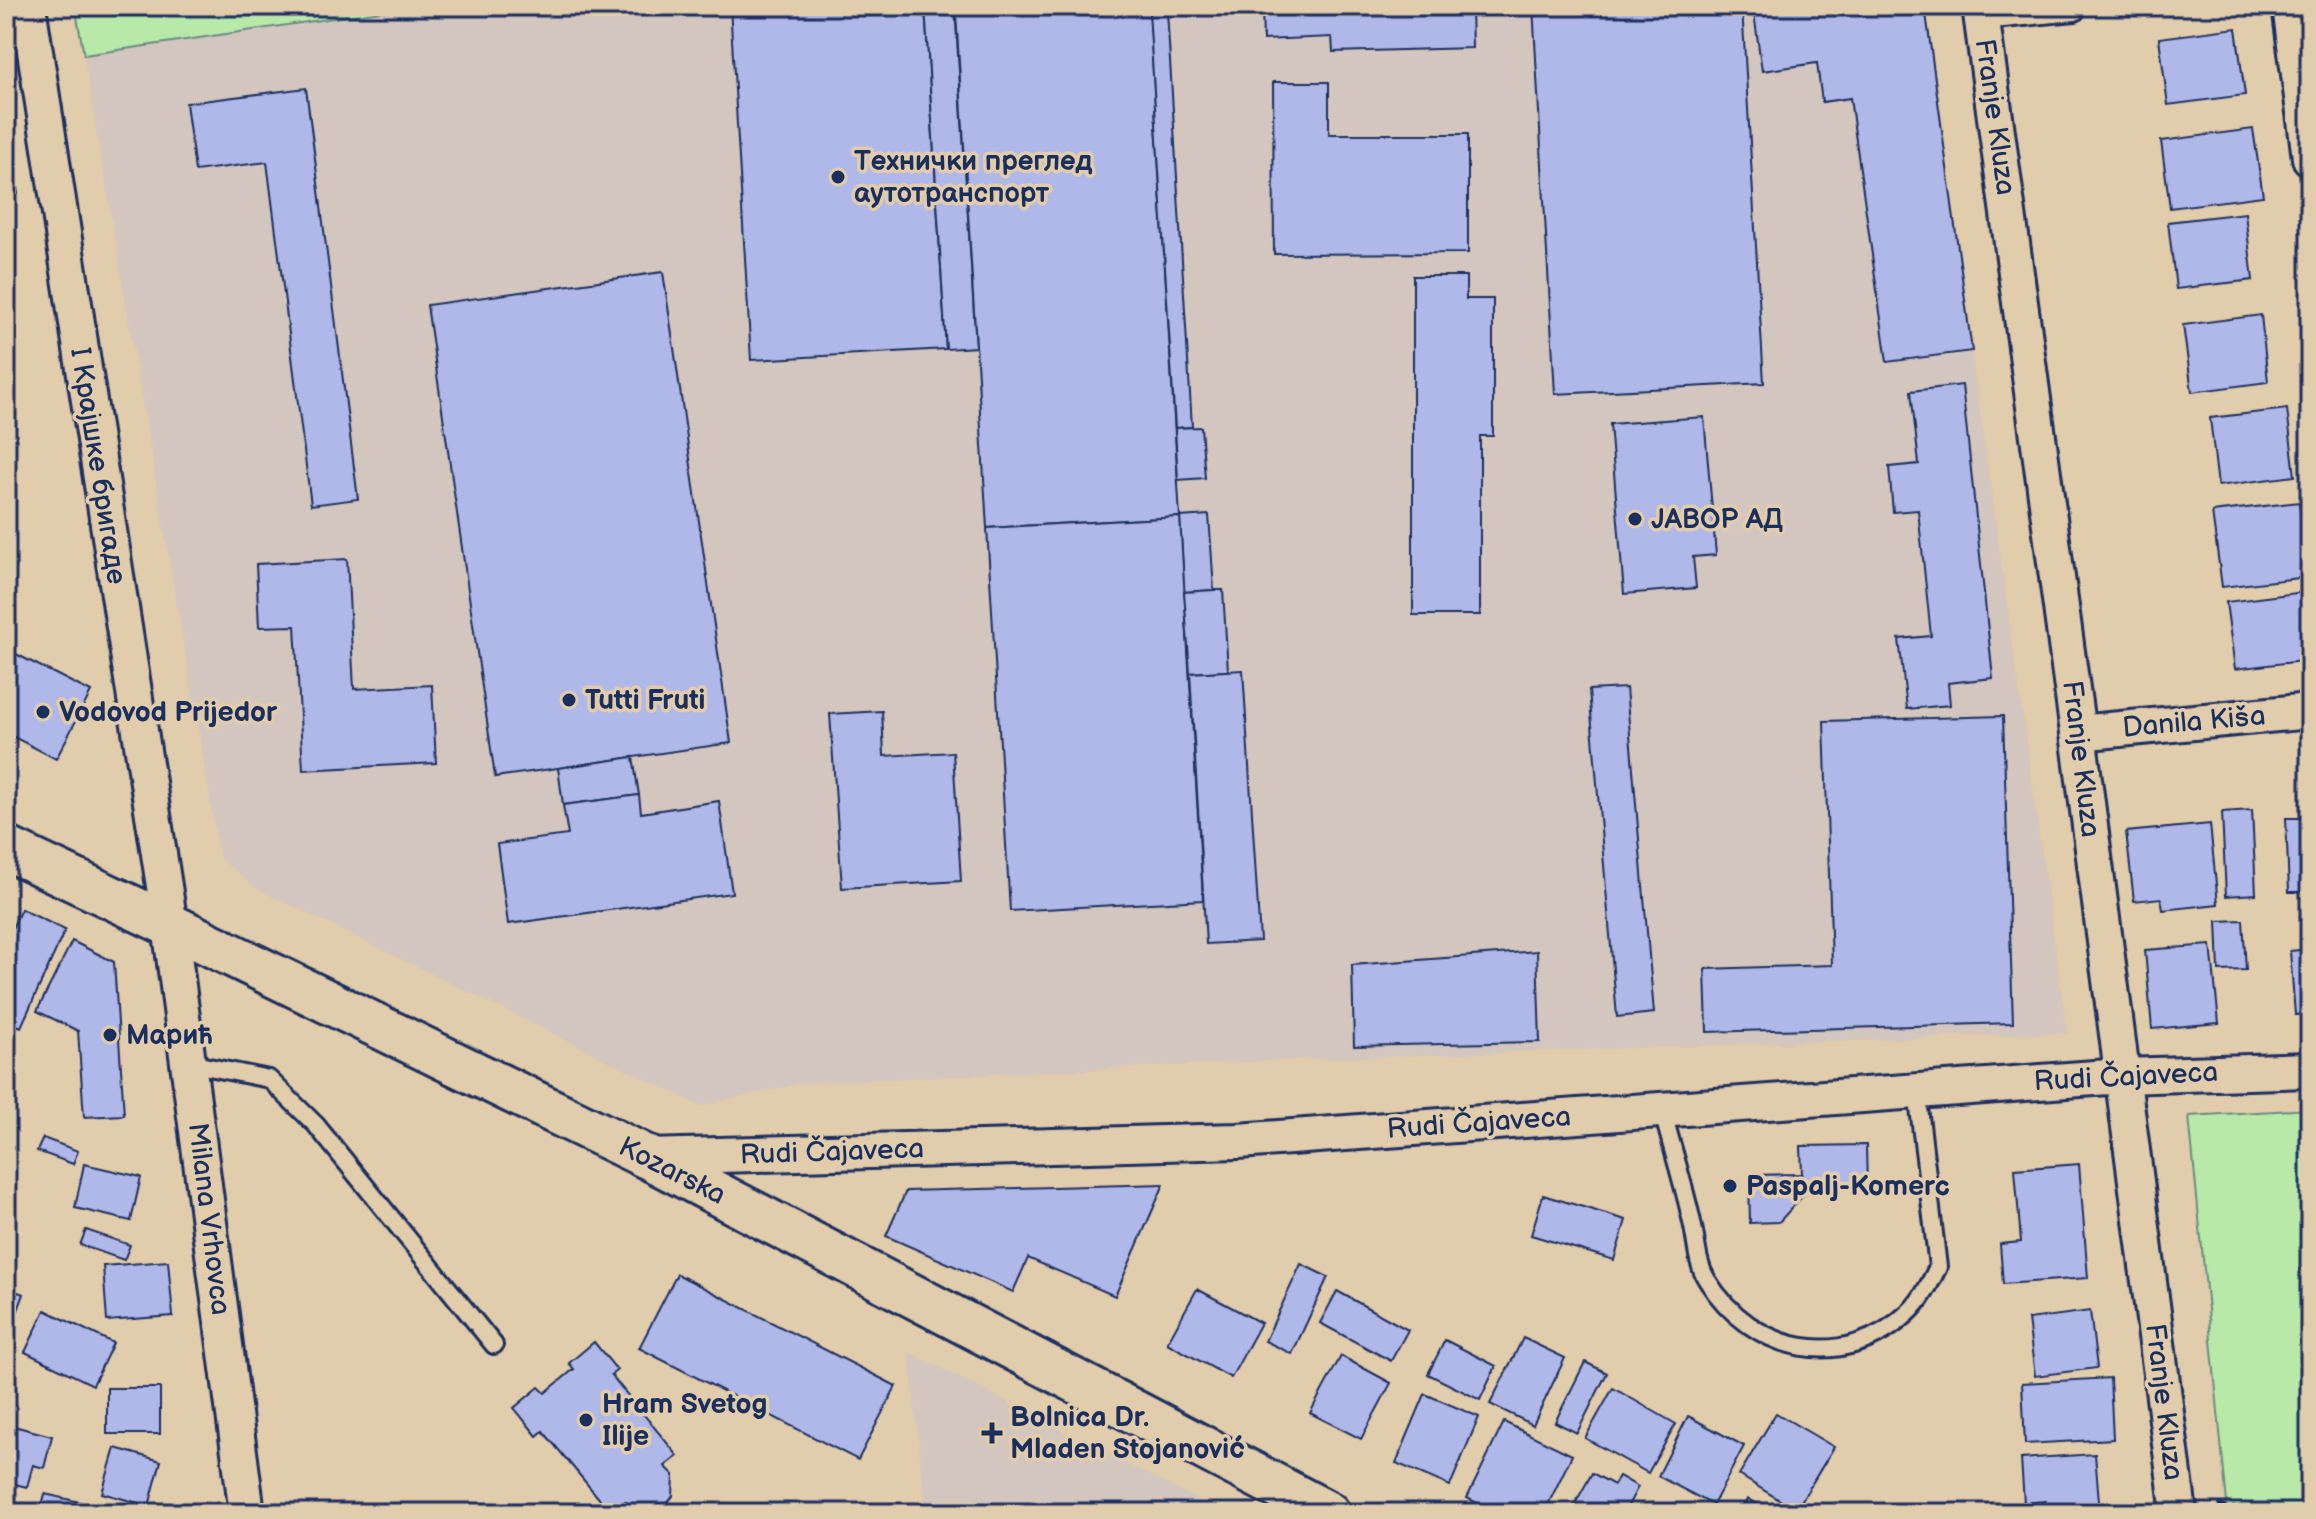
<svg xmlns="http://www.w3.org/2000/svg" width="2316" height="1519" font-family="'Balsamiq Sans',sans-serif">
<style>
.built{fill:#d2c6be}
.green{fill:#b8e9a8;stroke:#6a8c83;stroke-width:2}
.building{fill:#b0b8e9;stroke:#1b2f5e;stroke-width:2}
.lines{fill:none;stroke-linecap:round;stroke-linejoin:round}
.service-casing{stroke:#1b2f5e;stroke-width:22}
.minor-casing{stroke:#1b2f5e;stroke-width:40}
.tertiary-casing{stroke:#1b2f5e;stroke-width:48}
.path{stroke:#1b2f5e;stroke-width:5;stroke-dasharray:8 6;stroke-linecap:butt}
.service{stroke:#e1ccab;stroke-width:16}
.minor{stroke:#e1ccab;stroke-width:34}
.tertiary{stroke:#e1ccab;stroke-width:42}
.poi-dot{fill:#1b2f5e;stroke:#e1ccab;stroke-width:3}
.labels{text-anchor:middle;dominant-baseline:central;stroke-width:7;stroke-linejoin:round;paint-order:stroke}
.street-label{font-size:28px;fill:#1b2f5e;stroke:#e1ccab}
.poi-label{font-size:28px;font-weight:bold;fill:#1b2f5e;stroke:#e1ccab;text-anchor:start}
</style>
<rect width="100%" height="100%" fill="#e1ccab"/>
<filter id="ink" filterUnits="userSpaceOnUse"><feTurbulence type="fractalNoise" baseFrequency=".0125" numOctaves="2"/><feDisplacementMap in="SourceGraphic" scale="16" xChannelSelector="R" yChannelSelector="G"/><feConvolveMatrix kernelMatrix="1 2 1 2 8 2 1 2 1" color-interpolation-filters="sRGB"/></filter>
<g filter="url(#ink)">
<g class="built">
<path d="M415,6H1923L2067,1033L1314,1059L802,1083L701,1106L256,888L220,858L84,55Z"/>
<path d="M909,1352L1223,1513H926Z"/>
</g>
<g class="green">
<path d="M75,6H415L84,55Z"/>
<path d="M2310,1109V1513H2228L2189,1116Z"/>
</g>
<g class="building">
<path d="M730,6H925L946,349L751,360Z"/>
<path d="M925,6H955L976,347L946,349Z"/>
<path d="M955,6H1059V8L956,13Z"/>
<path d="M1090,6H1149L1180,517L987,528L956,13Z"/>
<path d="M1262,6H1471L1472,48L1333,52L1332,37L1263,40Z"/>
<path d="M1533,6H1742L1764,383L1555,394Z"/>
<path d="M1753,6H1925L1972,351L1887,362L1850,98L1822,102L1817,63L1762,71Z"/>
<path d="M1149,11H1167L1192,427L1175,428Z"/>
<path d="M2236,28L2245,95L2168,105L2159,38Z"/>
<path d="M1273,82H1329V134H1468V253L1274,254Z"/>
<path d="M306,88L358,499L311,505L267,162L195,171L186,103Z"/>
<path d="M6,128L18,194L6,196Z"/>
<path d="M2253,129L2263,196L2170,208L2161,141Z"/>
<path d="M2245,213L2253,280L2176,289L2168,222Z"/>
<path d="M663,272L731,743L495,777L427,305Z"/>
<path d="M1413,276H1466V299H1493V436H1480V615H1413Z"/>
<path d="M6,304L16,309L6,328Z"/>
<path d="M2261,315L2268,382L2192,392L2183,325Z"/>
<path d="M1962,385L1993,678L1948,683L1950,705L1907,709L1899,639L1931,636L1918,510L1893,512L1889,467L1919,464L1911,391Z"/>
<path d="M2287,409L2295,476L2218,486L2210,418Z"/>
<path d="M1704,417L1716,555L1693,557L1696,588L1624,594L1610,424Z"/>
<path d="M1201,427L1205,478L1178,480L1175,428Z"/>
<path d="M2299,502L2308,577L2222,587L2212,512Z"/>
<path d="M1209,515L1214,590L1184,592L1180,517Z"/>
<path d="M1180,517L1203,900L1010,911L987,528Z"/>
<path d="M347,559L354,689L432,685L436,763L303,770L295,626L259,627L256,564Z"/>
<path d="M1214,590H1223L1228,671L1190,673L1184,592Z"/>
<path d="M2304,592L2310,660L2235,669L2226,602Z"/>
<path d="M6,649L91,692L56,759L6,733Z"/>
<path d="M1243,670L1260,941L1206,944L1190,673Z"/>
<path d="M1626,688L1654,1013L1617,1017L1589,690Z"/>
<path d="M882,711L884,756L953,752L961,881L842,888L830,714Z"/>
<path d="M2003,716L2013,1023L1707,1032L1705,969L1832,965L1824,721Z"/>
<path d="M633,757L639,795L563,805L558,768Z"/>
<path d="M639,795L641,813L719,801L732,893L508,924L497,844L568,835L563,805Z"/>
<path d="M2252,810L2256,894L2226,896L2222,812Z"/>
<path d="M2286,818H2310V892H2289Z"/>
<path d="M2210,824L2218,904L2163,910L2161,898L2134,901L2126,832Z"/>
<path d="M21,909L65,930L21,1027L6,1020V941Z"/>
<path d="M2243,920L2246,970L2219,971L2217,921Z"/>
<path d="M72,941L114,962L124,1115L84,1117L78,1031L37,1011Z"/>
<path d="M2211,945L2219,1023L2152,1029L2145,950Z"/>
<path d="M2310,949V1013L2295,1015L2290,951Z"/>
<path d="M1537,951L1540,1042L1354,1046L1352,965Z"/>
<path d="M43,1138L78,1151L73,1164L37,1151Z"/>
<path d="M1866,1145L1867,1188L1809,1189L1779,1222L1750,1223L1749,1175L1802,1174L1801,1146Z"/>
<path d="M84,1164L141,1177L131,1221L75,1208Z"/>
<path d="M2079,1164L2088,1278L2003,1284L2000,1244L2021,1242L2015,1169Z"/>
<path d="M1164,1184L1115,1296L1028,1258L1013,1292L886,1236L906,1191Z"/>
<path d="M1543,1195L1626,1220L1614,1260L1531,1235Z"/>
<path d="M86,1230L130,1245L124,1260L80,1245Z"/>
<path d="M168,1261L173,1316L107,1321L103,1266Z"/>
<path d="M1301,1264L1328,1277L1292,1354L1265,1341Z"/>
<path d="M677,1274L896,1386L858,1460L639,1348Z"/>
<path d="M6,1288L24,1294L15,1318L6,1315Z"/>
<path d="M1197,1289L1261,1323L1231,1378L1167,1343Z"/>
<path d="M1337,1291L1408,1330L1391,1361L1320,1323Z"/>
<path d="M45,1310L113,1343L93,1385L25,1352Z"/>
<path d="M2090,1311L2097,1368L2035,1376L2028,1319Z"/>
<path d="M1523,1338L1565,1358L1533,1425L1490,1404Z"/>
<path d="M1445,1340L1496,1366L1480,1400L1428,1374Z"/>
<path d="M594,1342L617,1370L611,1375L678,1456L665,1466L674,1475L673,1496L664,1508L657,1511L645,1513L638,1511L633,1509L625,1501L611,1513L543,1431L537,1436L514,1408L539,1387L545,1393L574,1369L569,1363Z"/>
<path d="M1341,1356L1391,1383L1361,1439L1310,1413Z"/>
<path d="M1585,1362L1607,1373L1577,1433L1555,1422Z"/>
<path d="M2110,1378L2113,1439L2025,1444L2022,1383Z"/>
<rect x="107" y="1388" width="53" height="46"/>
<path d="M1613,1388L1676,1424L1648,1473L1585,1438Z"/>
<path d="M1425,1394L1479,1417L1450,1486L1396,1463Z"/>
<path d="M1776,1413L1834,1447L1796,1510L1739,1475Z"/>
<path d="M1688,1416L1744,1446L1713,1505L1658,1476Z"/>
<path d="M1504,1422L1572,1455L1544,1513H1497L1467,1498Z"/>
<path d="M6,1424L52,1436L44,1468L33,1465L27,1487L6,1482Z"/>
<path d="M115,1448L161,1461L149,1506L102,1493Z"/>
<path d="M2095,1454L2100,1513H2046L2045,1501L2024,1503L2021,1459Z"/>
<path d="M1592,1473L1614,1485L1619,1476L1638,1487L1624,1513H1570Z"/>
<path d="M45,1494L127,1513H40Z"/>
<path d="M1747,1499L1776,1513H1741Z"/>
</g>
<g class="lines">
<g class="service-casing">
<g id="service">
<path d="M1982,21L2075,12"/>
<path d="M189,1063L269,1079L316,1125L494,1345"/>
<path d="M1662,1109C1672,1148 1685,1188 1693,1227C1697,1245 1697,1264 1707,1280C1752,1353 1844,1374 1909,1312C1922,1300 1930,1283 1938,1267L1917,1091"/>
</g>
</g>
<g class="minor-casing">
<g id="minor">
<path d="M28,6L170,925L247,1513"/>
<path d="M1980,6L2078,733L2179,1513"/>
<path d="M2290,6L2310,158"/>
<path d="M2078,733L2310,711"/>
<path d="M647,1157L1238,1141L2122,1076L2310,1070"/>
</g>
</g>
<g class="tertiary-casing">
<path id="tertiary" d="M6,848L170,925L647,1157L1328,1513"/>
</g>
<path class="path" d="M2218,1506L2269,1513"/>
<use href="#service" class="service"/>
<use href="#minor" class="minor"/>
<use href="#tertiary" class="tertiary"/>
</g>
</g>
<g class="poi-dot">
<circle cx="838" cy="177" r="8"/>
<circle cx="1635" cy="519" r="8"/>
<circle cx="569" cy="700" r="8"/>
<circle cx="43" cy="712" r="8"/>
<circle cx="110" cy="1035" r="8"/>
<circle cx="1730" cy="1186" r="8"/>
<circle cx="586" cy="1420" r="8"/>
<path d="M988 1421h8v8h8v8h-8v8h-8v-8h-8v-8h8z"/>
</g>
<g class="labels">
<g class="street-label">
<text transform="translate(1995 117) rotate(82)">Franje Kluza</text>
<text transform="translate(98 466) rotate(81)">I Крајшке бригаде</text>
<text transform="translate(2194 722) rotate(-5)">Danila Kiša</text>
<text transform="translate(2081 759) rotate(83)">Franje Kluza</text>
<text transform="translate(2126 1077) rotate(-3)">Rudi Čajaveca</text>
<text transform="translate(1479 1123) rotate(-4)">Rudi Čajaveca</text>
<text transform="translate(832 1152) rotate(-2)">Rudi Čajaveca</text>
<text transform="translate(672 1171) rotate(27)">Kozarska</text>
<text transform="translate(209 1219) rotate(83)">Milana Vrhovca</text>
<text transform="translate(2164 1402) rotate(83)">Franje Kluza</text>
</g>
<g class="poi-label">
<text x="854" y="161">Технички преглед<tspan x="854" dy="32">аутотранспорт</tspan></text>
<text x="1651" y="519">ЈАВОР АД</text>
<text x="585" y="700">Tutti Fruti</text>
<text x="59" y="712">Vodovod Prijedor</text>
<text x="126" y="1035">Марић</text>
<text x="1746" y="1186">Paspalj-Komerc</text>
<text x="602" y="1404">Hram Svetog<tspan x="602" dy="32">Ilije</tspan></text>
<text x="1010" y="1417">Bolnica Dr.<tspan x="1010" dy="32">Mladen Stojanović</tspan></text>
</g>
</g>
<rect width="2316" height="1519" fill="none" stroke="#e1ccab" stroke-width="32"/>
<rect x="16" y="16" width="2284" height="1487" fill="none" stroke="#1b2f5e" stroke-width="3" filter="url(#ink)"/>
</svg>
